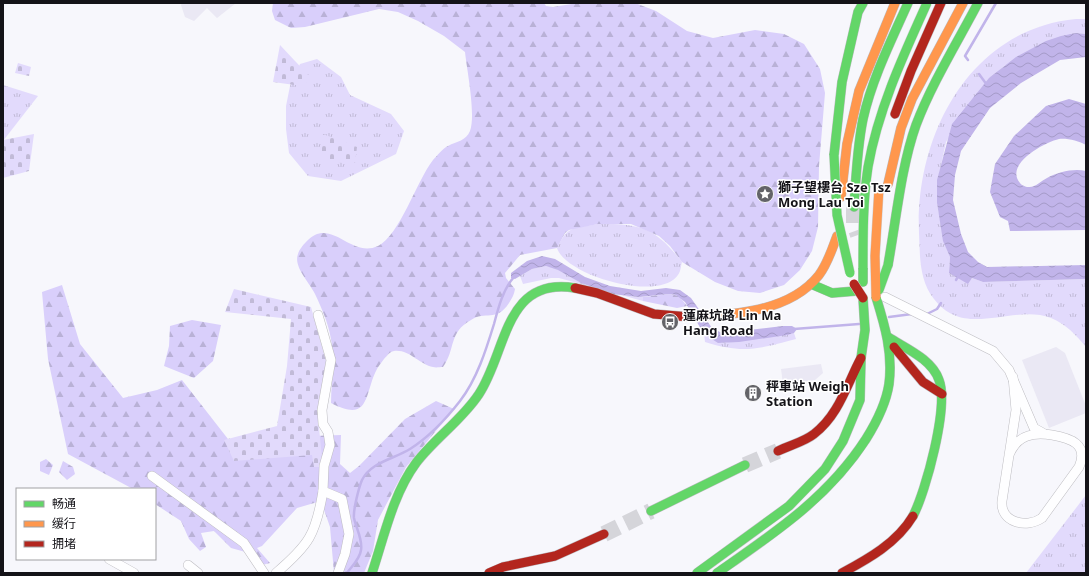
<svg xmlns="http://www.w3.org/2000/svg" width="1089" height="576" font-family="'Noto Sans','Noto Sans SC',sans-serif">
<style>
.built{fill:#eae8f4}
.grass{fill:url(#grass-tufts)}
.forest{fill:url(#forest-firs)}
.cemetery{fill:url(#cemetery-stones)}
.water{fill:url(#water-waves)}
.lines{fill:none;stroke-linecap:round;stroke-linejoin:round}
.stream{stroke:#c1b4ea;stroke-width:2.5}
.highway-tunnel{stroke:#d5d5da;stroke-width:16;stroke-dasharray:16 8;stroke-linecap:butt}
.street-casing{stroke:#bdbcc1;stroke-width:10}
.fast-casing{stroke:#bdbcc1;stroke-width:10}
.slow-casing{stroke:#bdbcc1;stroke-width:10}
.jam-casing{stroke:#bdbcc1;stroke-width:10}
.street{stroke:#fefeff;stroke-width:9}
.fast{stroke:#63d668;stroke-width:9}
.slow{stroke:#ff974d;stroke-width:9}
.jam{stroke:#b3261e;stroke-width:9}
.fast-bridge-casing{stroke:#d1d1d5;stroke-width:10;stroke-linecap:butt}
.slow-bridge-casing{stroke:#d1d1d5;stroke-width:10;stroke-linecap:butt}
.jam-bridge-casing{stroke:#d1d1d5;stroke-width:10;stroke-linecap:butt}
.fast-bridge{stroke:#63d668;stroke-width:9}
.slow-bridge{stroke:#ff974d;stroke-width:9}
.jam-bridge{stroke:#b3261e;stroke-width:9}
.labels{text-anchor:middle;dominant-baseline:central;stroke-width:3;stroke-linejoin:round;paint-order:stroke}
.poi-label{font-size:13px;font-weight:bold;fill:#141318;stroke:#fff;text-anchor:start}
</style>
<defs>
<pattern id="grass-tufts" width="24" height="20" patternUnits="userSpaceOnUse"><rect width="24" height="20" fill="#e2dafc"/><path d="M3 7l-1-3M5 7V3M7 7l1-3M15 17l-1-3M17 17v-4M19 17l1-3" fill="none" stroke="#c1bad7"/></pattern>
<pattern id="forest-firs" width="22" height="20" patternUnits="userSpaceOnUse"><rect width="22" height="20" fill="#d9cffb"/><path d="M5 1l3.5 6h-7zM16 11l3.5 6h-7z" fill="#b9b1d6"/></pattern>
<pattern id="cemetery-stones" width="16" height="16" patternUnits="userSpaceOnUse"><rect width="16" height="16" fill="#e2dafc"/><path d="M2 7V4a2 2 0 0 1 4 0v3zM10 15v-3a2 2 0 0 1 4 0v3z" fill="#c1bad7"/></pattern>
<pattern id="water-waves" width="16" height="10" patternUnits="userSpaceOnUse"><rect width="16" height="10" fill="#c1b4ea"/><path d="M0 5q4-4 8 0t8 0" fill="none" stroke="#a59ac8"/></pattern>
</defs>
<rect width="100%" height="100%" fill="#f7f7fc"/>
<g class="built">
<path d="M182,3H236L217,18L207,8L194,21L185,17L181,5Z"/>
<path d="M1056,347L1065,353L1086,406V413L1049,428L1022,360Z"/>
<path d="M821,364L823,373L815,380L783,384L781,369Z"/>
</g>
<g class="grass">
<path d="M1076,19H1086V34L1076,33L1004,66L981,88L946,142L938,179L937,203L944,242L950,257L949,273L968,283L972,278L983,282L1086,279V347C1076,335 1066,324 1051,318C1013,303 965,340 934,299C919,280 920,256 919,233C915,135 970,29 1076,19Z"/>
<path d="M317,59L341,77L350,95L391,114L404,131L396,154L341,181L308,176L289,153L286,129V106L290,86L300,64Z"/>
<path d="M3,85L38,96L3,141Z"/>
<path d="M598,224C640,223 656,228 682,262C681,265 681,268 680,271C668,305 566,277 557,248C569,224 573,229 598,224Z"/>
<path d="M546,266C559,268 568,276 580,282C599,292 621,296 643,297V301L559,278H551L523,284L520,276L532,269Z"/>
<path d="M794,333L796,339C759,349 743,354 705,342L704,334L722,343Z"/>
<path d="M1086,495V573H1026Z"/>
</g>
<g class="forest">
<path d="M273,3H544L546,6L553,7L578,3H635L656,11L687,31L713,38L755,30L784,34L804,44L820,69L825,93L819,166L818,227L812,251L800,270L784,285L760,293L738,291L715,282L682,262L670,246L659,236L631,224H598L569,230L565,233L557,248L520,255L505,273L506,278L515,289C514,295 512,298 509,303C496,323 485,310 471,320C448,333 456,349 443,367C440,367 436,368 433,367C420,365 409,349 394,351C389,352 387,356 384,359C382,362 379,365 377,369C364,393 371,424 331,403C331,384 335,365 332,346C330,327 323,311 315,294C310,283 293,267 298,254C299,250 303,245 306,242C331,215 350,259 378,246C400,235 416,182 433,160C437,156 443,148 448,146C457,141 466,141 470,131C476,114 467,71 465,52L444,36L418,21L398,12L379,9L305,27L291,28L275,20L272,11Z"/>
<path d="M62,285L80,344L123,398L157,390L182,380L228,439L341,435L340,464L350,473L359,466L405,419L436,401L454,409L406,467L378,520L373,551L364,573H334L330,527L321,501L297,508L262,546L257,548L270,563L258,566L249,553L231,548L214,531L201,533L206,547L200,551L189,539L181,521L155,504V489H133L68,454L48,359L42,292Z"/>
<path d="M670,294L679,296L687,306L677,308L643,301V297Z"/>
<path d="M192,320L221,325L213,361L194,378L164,366L169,346L170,326Z"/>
<path d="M46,459L53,465L49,475L40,471V462Z"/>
<path d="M63,461L73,467L75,474L67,480L59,472Z"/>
</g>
<g class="cemetery">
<path d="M280,45L311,78L302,86L273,82Z"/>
<path d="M18,63L31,67L29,76L15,73Z"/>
<path d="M34,134L29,171L3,178V140Z"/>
<path d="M323,134L357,147L355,163L321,161Z"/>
<path d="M234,289L311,307L326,361L318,418L323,467H314L312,455L234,461L224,440L277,426L287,366L291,319L225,312Z"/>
</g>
<g class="water">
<path d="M1076,33L1086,34V57L1060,60L1021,83L990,108L961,151L955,175L953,200L961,234L968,252L978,262L987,267L1086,265V279L983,282L972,278L968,284L949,273L950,257L943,241L937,203V180L952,124L989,78L1016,57L1046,41L1061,36Z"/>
<path d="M1069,99L1086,104V145C1079,141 1067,138 1059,139C1045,142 1004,164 1020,183C1021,185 1026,187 1028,187C1035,188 1041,181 1047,178C1058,172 1074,168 1086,171V230L1010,231L1008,221L1000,217L990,192L995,164L1014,136L1046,106Z"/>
<path d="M542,256L555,259L585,277L610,286L641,291L666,288L680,290L691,298L712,328L722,333L783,326H792L797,329L794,333L787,335L739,342L718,343L704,334L685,302L676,295L670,294L639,297L612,294L581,283L558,270L546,266L532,269L515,279L511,278V273L527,261Z"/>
</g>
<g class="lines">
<g class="stream">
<path d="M968,60L965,56L996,3"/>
<path d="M979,74L987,85"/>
<path d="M956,280L959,275"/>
<path d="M927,314L937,309L941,303"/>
<path d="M889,317L912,314"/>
<path d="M794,329L859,324"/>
<path d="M347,573C352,566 360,559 361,550C363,540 356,528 354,518C353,510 359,487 362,480C371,462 394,459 410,449C429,437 446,419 460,401C477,379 486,350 494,324C498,309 503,289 514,277"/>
</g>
<g class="highway-tunnel">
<path d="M854,207V224L858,235"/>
<path d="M745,465L778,451"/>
<path d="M604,534L651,511"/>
</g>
<g class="street-casing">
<g id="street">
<path d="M885,297L993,351L1009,370L1034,428L1043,433"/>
<path d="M318,315L331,360L322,410L323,424L328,432L330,445L324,466L323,491L342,499L349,534L345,554L338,573"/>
<path d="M1009,455C1017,435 1033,432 1052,435C1070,438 1089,444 1079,467L1042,518C1026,529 1000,522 1002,501L1016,410L1013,377"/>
<path d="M152,476L244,543L264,573"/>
<path d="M109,559L134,573"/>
<path d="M188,565L198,573"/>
<path d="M276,573C309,545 316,534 323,491"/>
</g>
</g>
<g class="fast-casing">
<g id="fast">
<path d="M834,155L842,82L858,12L863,3"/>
<path d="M854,207C856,178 857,148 863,119C872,79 891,41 908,3"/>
<path d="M888,265C896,221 901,167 916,125C932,83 957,43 978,3"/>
<path d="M863,268V282"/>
<path d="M811,284L832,293L856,291"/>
<path d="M888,337C905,348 932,359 939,380C949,406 926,491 913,516"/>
<path d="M651,511L745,465"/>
<path d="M372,573C384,537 393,494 416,463C435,438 462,420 479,394C507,352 504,276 575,288"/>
<path d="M697,573L789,506L825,469L843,441L860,400L861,358L865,330L863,298"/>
<path d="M717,573C773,534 828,498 866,439C876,423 886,404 889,384C893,353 885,326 876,297"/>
</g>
</g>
<g class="slow-casing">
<g id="slow">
<path d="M888,184L901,128L912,99L963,3"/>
<path d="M841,197L847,144L859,91L895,3"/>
<path d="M690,317C733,315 790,312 819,275C828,263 832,249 837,236"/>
</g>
</g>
<g class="jam-casing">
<g id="jam">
<path d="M895,114L911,71L941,3"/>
<path d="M575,288L597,293L654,314L690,317"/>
<path d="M894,347L923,382L942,394"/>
<path d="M778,451C790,445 804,442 814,434C839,415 847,384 861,358"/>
<path d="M489,573L503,567L555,556L604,534"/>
<path d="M842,573C868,559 897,543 913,516"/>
</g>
</g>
<use href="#street" class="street"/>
<use href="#fast" class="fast"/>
<use href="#slow" class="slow"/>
<use href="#jam" class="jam"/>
<g class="fast-bridge-casing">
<g id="fast-bridge">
<path d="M834,155L837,215L850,273"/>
<path d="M863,268C863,234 863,200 868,167C878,110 903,56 927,3"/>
<path d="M879,290L888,265"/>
</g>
</g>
<g class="slow-bridge-casing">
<path id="slow-bridge" d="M876,297L875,256L879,188"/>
</g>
<g class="jam-bridge-casing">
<path id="jam-bridge" d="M854,284L863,298"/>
</g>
<use href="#fast-bridge" class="fast-bridge"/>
<use href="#slow-bridge" class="slow-bridge"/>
<use href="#jam-bridge" class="jam-bridge"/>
</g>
<defs>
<g id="sight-disc" transform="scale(0.9)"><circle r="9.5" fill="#636368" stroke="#fff"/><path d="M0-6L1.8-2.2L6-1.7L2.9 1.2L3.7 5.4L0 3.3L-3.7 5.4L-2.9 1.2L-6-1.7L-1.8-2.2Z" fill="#fff"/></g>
<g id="bus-disc" transform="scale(0.9)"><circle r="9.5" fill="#636368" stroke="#fff"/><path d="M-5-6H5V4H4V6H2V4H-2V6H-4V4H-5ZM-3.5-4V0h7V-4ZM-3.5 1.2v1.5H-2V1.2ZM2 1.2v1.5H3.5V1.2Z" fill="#fff"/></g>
<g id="building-disc" transform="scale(0.9)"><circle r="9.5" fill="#636368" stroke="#fff"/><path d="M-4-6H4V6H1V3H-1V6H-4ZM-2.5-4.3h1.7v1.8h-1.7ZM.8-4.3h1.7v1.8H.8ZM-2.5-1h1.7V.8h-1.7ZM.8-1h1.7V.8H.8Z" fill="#fff"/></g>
</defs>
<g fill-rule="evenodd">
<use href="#sight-disc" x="765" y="194"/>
<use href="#bus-disc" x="670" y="322"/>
<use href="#building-disc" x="753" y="393"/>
</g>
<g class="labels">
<g class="poi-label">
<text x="778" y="187">獅子望樓台 Sze Tsz<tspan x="778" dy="15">Mong Lau Toi</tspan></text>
<text x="683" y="315">蓮麻坑路 Lin Ma<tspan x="683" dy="15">Hang Road</tspan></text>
<text x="766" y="386">秤車站 Weigh<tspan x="766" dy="15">Station</tspan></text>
</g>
</g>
<rect width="1089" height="576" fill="none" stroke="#141318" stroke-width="8"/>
<rect x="16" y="488" width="140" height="72" fill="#ffffff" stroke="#a1a1a3"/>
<rect x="24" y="501" width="20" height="6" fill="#63d668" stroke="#a1a1a3"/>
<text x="52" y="508" font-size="12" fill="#141318">畅通</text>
<rect x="24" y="521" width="20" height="6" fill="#ff974d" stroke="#a1a1a3"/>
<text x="52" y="528" font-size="12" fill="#141318">缓行</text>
<rect x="24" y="541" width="20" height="6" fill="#b3261e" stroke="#a1a1a3"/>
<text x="52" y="548" font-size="12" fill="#141318">拥堵</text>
</svg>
